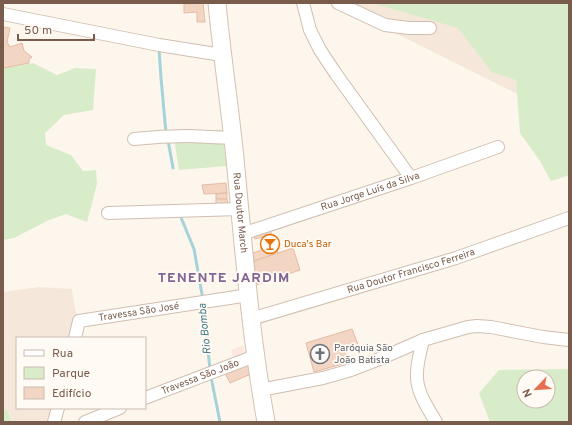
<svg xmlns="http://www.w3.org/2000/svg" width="572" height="425" font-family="Overpass,sans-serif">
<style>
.residential{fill:#f5e8da}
.commercial{fill:#fde8e0}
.green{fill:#d8ecc9;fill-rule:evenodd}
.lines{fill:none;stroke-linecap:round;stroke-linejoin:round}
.stream{stroke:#a5d3da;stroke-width:3}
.building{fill:#f3d5c3;stroke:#e6bba3}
.minor-casing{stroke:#d1beb0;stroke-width:14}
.secondary-casing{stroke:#d6c0b0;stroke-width:19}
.minor{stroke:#fff;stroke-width:12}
.secondary{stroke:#fff;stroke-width:17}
.labels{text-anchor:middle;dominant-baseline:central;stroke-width:3.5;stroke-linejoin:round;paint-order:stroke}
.street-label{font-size:10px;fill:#7a5c4d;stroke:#fffaf3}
.food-label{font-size:10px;fill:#c56008;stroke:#fffaf3;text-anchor:start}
.worship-label{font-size:10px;fill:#5b616d;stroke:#fffaf3;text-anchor:start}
.water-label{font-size:11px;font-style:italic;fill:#437c86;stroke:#fffaf3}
.district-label{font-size:14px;font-weight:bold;letter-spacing:1px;fill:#846695;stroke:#fffaf3}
</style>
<rect width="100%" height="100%" fill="#fdf6ec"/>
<g class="residential">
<path d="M349,3H569V120L363,17Z"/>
<path d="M39,287L72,289L74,303L77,318L75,338H17V408H58L54,422H12L7,410H3V292Z"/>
</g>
<path class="commercial" d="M243,345L245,351L243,353L233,357L231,350Z"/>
<g class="green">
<path d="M372,3H569V175L551,181L540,161L520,133L516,80L492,72L458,28Z"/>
<path d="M33,63L57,75L75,68L96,69L93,110L64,115L45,133L46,145L71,155L83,171L96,170L97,184L87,222L66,214L47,221L14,238L3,240V68Z"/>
<path d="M222,130L227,166L179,170L173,131Z"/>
<path d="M569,369V422H490L479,393L499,370ZM524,377H548V401H524Z"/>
<path d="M3,410H7L12,422H3Z"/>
</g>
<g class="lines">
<g class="stream">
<path d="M159,49L161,78L166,133"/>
<path d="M168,140L173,168"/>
<path d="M180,215L194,249L203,300"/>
<path d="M203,305L210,369"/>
<path d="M211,377L220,422"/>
</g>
</g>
<g class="building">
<path d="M203,3L205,22H197V12L184,13V4Z"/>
<path d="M3,27L10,28L7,42L10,47L22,43L24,51L32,57L29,59V63L3,68Z"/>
<path d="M226,183L227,193L204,194L202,185Z"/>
<path d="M227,193V199H216V194Z"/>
<path d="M216,199H227L228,204H216Z"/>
<path d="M270,230L278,253L254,261L253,253L267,248L263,237L255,239L254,236Z"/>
<path d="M293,248L300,270L256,285L254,261Z"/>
<path d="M352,329L359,347L345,351L349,362L314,372L306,343Z"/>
<path d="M246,364L248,365L251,374L230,383L225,373Z"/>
</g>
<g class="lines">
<g class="minor-casing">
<g id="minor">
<path d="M303,3L310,30L320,50L336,74L411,178"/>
<path d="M338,3L385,25L409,28H430"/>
<path d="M3,14L159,45L222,55"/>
<path d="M134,139C152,137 171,136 189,136C203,136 219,139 233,137"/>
<path d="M108,213L240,209"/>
<path id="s1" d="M242,234L411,178L498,147"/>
<path id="s2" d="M251,319L456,258L569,218"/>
<path id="s3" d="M75,338L79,321L249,295"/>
<path d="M423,340C413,380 414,386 436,422"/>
<path d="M260,390L323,378L351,370L377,360L423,340L468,327L477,326L491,327L543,337L569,340"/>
<path id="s4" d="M145,398L255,356"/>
<path d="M54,422L58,408"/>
<path d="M85,422L120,408"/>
</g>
</g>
<g class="secondary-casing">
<g id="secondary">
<path id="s5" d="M217,3C222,58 231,113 236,169C244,254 251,338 266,422"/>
</g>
</g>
<use href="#minor" class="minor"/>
<use href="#secondary" class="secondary"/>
</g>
<defs>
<g id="bar-ring" transform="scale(1)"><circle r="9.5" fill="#fffaf3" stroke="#e8710a" stroke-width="1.5"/><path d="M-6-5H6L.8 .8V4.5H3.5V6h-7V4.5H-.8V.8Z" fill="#e8710a"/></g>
<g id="church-ring" transform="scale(1)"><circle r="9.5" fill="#fffaf3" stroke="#6b7280" stroke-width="1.5"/><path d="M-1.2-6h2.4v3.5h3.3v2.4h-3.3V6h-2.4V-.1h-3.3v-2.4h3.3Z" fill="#6b7280"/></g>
</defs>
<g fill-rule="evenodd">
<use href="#bar-ring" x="270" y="244"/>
<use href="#church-ring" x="320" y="354"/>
</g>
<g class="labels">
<g class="street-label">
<text stroke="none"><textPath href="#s1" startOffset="135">Rua Jorge Luís da Silva</textPath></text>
<text stroke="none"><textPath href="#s5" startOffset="211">Rua Doutor March</textPath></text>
<text stroke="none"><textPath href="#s2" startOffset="167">Rua Doutor Francisco Ferreira</textPath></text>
<text stroke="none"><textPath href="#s3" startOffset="78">Travessa São José</textPath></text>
<text stroke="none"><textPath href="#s4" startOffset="59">Travessa São João</textPath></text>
</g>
<g class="food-label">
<text x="284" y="244">Duca's Bar</text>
</g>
<g class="worship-label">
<text x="334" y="348">Paróquia São<tspan x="334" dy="12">João Batista</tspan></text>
</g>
<g class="water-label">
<text transform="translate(205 329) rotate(-96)">Rio Bomba</text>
</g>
<g class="district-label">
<text x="224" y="278">TENENTE JARDIM</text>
</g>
</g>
<rect width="572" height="425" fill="none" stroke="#7a5c4d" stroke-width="8"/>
<rect x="16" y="337" width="130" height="72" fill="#fffaf3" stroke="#cabbb1"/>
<rect x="24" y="350" width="20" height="6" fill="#ffffff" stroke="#cabbb1"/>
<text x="52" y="357" font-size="12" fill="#7a5c4d">Rua</text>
<rect x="24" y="367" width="20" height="12" fill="#d8ecc9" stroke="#cabbb1"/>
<text x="52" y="377" font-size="12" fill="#7a5c4d">Parque</text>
<rect x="24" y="387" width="20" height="12" fill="#f3d5c3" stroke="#cabbb1"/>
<text x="52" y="397" font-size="12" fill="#7a5c4d">Edifício</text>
<g transform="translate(536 389) rotate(245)"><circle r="19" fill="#fffaf3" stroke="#cabbb1"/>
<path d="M0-3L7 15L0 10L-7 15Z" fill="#e76f51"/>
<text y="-6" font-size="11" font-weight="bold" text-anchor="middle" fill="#7a5c4d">N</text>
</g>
<path d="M18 34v6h76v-6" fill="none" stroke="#7a5c4d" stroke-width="2"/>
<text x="24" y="34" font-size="12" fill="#7a5c4d" stroke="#fffaf3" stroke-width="3" paint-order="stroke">50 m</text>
</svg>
